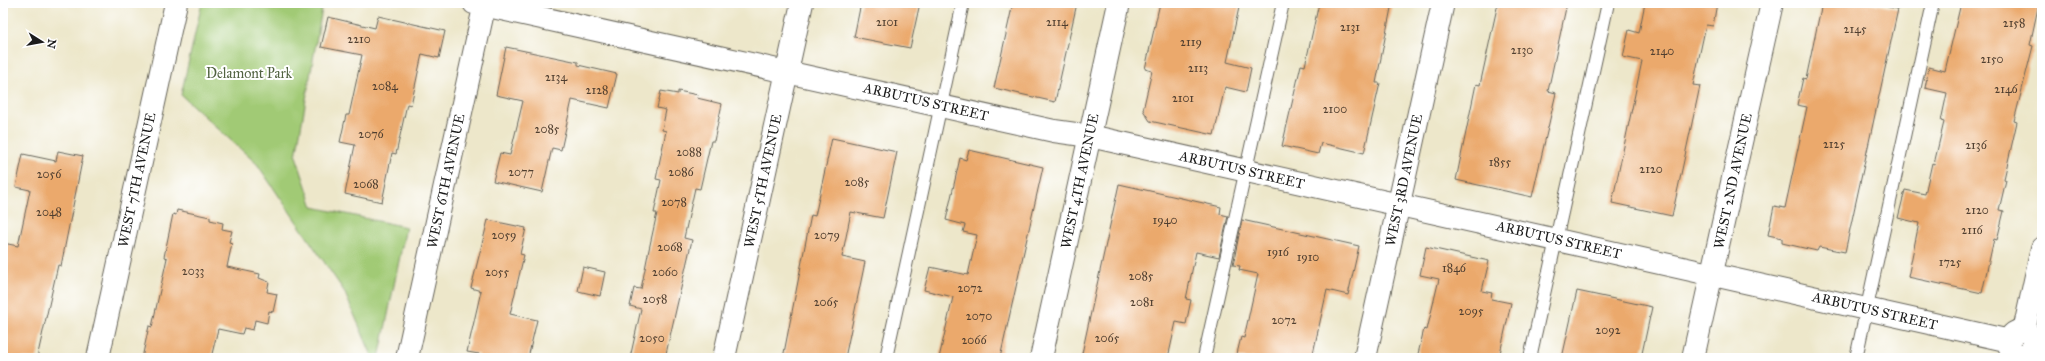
<svg xmlns="http://www.w3.org/2000/svg" width="2045" height="361" font-family="'IM FELL Great Primer',serif">
<style>
.green{fill:#a1ca75;stroke:#5e7348}
.building{fill:#eba96c}
.lines{fill:none;stroke-linecap:round;stroke-linejoin:round}
.lane-casing{stroke:#656359;stroke-width:14}
.street-casing{stroke:#656359;stroke-width:24}
.secondary-casing{stroke:#656359;stroke-width:24}
.lane{stroke:#fff;stroke-width:12}
.street{stroke:#fff;stroke-width:22}
.secondary{stroke:#fff;stroke-width:22}
.labels{text-anchor:middle;dominant-baseline:central;stroke-width:4;stroke-linejoin:round;paint-order:stroke}
.number-label{font-size:12px;fill:#503f30}
.park-label{font-size:14px;fill:#516240;stroke:#fff}
.street-label{font-size:14px;fill:#1c1c1c;stroke:#fff}
</style>
<rect width="100%" height="100%" fill="#fff"/>
<filter id="ink" filterUnits="userSpaceOnUse"><feTurbulence type="fractalNoise" baseFrequency=".025" numOctaves="2"/><feDisplacementMap in="SourceGraphic" scale="8" xChannelSelector="R" yChannelSelector="G"/><feConvolveMatrix kernelMatrix="1 2 1 2 8 2 1 2 1" color-interpolation-filters="sRGB"/></filter>
<filter id="wash" filterUnits="userSpaceOnUse"><feTurbulence type="fractalNoise" baseFrequency=".012" numOctaves="4" result="noise"/><feDisplacementMap in="SourceGraphic" scale="16" xChannelSelector="R" yChannelSelector="G"/><feGaussianBlur stdDeviation="0.9" result="paint"/><feColorMatrix in="noise" values="0 0 0 0 0 0 0 0 0 0 0 0 0 0 0 0 0 1.4 0 .05"/><feComposite in="paint" operator="in"/></filter>
<g filter="url(#wash)">
<rect width="100%" height="100%" fill="#ede7ca"/>
<path class="green" d="M202,3H323L296,156L313,207L406,227L379,358H373L344,291L257,164L181,95Z"/>
<g id="blocks">
<g class="building">
<path d="M861,3H920L910,48L854,37Z"/>
<path d="M1013,3H1077L1055,102L994,88Z"/>
<path d="M1160,3H1240L1227,62L1251,68L1246,92L1225,87L1214,135L1150,121L1143,110L1152,71L1145,69Z"/>
<path d="M1319,3H1392L1376,83H1380L1364,153L1321,143L1318,154L1282,146L1301,65L1305,66Z"/>
<path d="M1498,3H1567L1548,91L1556,93L1532,197L1456,180L1476,84L1480,85Z"/>
<path d="M1645,3H1717L1713,26L1706,25L1693,85L1700,86L1672,216L1612,203L1642,61L1623,57L1629,30L1639,33Z"/>
<path d="M1822,3H1870L1898,9L1845,252L1819,247L1817,251L1782,243V238L1768,235L1774,206L1785,208L1807,107L1797,105L1803,78L1806,79Z"/>
<path d="M1961,3H2039L2030,45L2033,46L2014,121L2017,122L2004,179L2006,180L1999,210L2004,211L1997,240L1994,239L1982,293L1908,277L1919,223L1898,218L1905,190L1925,194L1932,163L1934,164L1944,122L1941,121L1947,93L1925,88L1929,67L1945,71Z"/>
<path d="M378,16L445,31L439,58L422,54L411,105L407,104L396,154L392,153L382,202L345,194L355,145L340,142L346,115H349L362,55L321,47L328,17L375,28Z"/>
<path d="M506,47L578,62V65L617,74L609,108L572,100L561,150L552,148L542,192L493,181L500,153L510,155L523,101L496,95Z"/>
<path d="M661,91L678,94V91L698,95L697,98L722,104L714,141H711L700,189L695,188L684,238L692,240L665,358H630L641,309L630,306L634,288L641,289L648,254L657,213H654L661,180L656,179L666,131L662,130L666,110L657,108Z"/>
<path d="M832,138L897,152L883,218L851,212L842,257L865,262L845,358H783L811,215L815,216Z"/>
<path d="M969,150L1043,167L1000,358H939L953,297L924,290L930,267L968,275L977,235L963,232L965,225L946,220L960,158L966,160Z"/>
<path d="M58,151L83,156L61,266L58,265L37,358H3V243L18,246L30,190L16,187L23,154L56,161Z"/>
<path d="M1119,184L1221,207L1220,214L1228,216L1219,257L1196,252L1186,299L1191,300L1186,324L1176,322L1168,358H1081Z"/>
<path d="M177,210L210,217V220L223,223L222,229L232,231L229,242L232,243L227,267L260,274L259,278L269,282L267,292L277,294L273,312L269,311L267,323L255,320L253,330L244,328L242,334L218,329L211,358H142L149,326L152,327L167,258L164,257L173,214L176,215Z"/>
<path d="M488,220L526,228L520,254L524,255L510,314L537,320L528,358H478L479,354L467,352L481,291L471,288Z"/>
<path d="M1242,220L1359,246L1348,295L1327,290L1312,358H1236L1241,337L1244,338L1258,274L1239,270L1240,266L1233,265Z"/>
<path d="M1426,247L1489,261L1482,291L1492,293L1491,299L1511,303L1499,358H1417L1424,329L1427,330L1439,279L1420,275Z"/>
<path d="M583,267L605,272L600,296L578,291Z"/>
<path d="M1577,291L1652,307L1641,358H1562Z"/>
</g>
</g>
</g>
<g filter="url(#ink)">
<use href="#blocks" fill-opacity="0" stroke="#656359" stroke-width="1"/>
<g class="lines">
<g class="lane-casing">
<g id="lane">
<path d="M886,358L963,3"/>
<path d="M1204,358L1283,3"/>
<path d="M1530,358L1608,3"/>
<path d="M1856,358L1933,3"/>
</g>
</g>
<g class="street-casing">
<g id="street">
<path d="M474,3L1054,131L1090,136L2010,341"/>
<circle cx="2021" cy="343" r="12"/>
<path d="M2024,331L2042,248"/>
<path d="M98,358L176,3"/>
<path d="M407,358L485,3"/>
<path d="M724,358L802,3"/>
<path d="M1365,358L1443,3"/>
<path d="M1693,358L1772,3"/>
</g>
</g>
<g class="secondary-casing">
<path id="secondary" d="M1041,358L1119,3"/>
</g>
<use href="#lane" class="lane"/>
<use href="#street" class="street"/>
<use href="#secondary" class="secondary"/>
</g>
</g>
<g class="labels">
<g class="number-label">
<text x="887" y="22">2101</text>
<text x="1057" y="22">2114</text>
<text x="2014" y="23">2158</text>
<text x="1350" y="27">2131</text>
<text x="1855" y="29">2145</text>
<text x="359" y="39">2210</text>
<text x="1191" y="42">2119</text>
<text x="1522" y="50">2130</text>
<text x="1662" y="51">2140</text>
<text x="1992" y="59">2150</text>
<text x="1198" y="68">2113</text>
<text x="556" y="77">2134</text>
<text x="385" y="86">2084</text>
<text x="2006" y="89">2146</text>
<text x="597" y="90">2128</text>
<text x="1183" y="98">2101</text>
<text x="1335" y="109">2100</text>
<text x="547" y="129">2085</text>
<text x="371" y="134">2076</text>
<text x="1834" y="144">2125</text>
<text x="1976" y="145">2136</text>
<text x="689" y="152">2088</text>
<text x="1500" y="162">1855</text>
<text x="1651" y="169">2120</text>
<text x="521" y="172">2077</text>
<text x="681" y="172">2086</text>
<text x="49" y="174">2056</text>
<text x="857" y="182">2085</text>
<text x="366" y="184">2068</text>
<text x="674" y="202">2078</text>
<text x="1977" y="210">2120</text>
<text x="49" y="212">2048</text>
<text x="1165" y="220">1940</text>
<text x="1972" y="230">2116</text>
<text x="504" y="235">2059</text>
<text x="827" y="235">2079</text>
<text x="670" y="247">2068</text>
<text x="1278" y="252">1916</text>
<text x="1308" y="257">1910</text>
<text x="1950" y="262">1725</text>
<text x="1454" y="268">1846</text>
<text x="193" y="271">2033</text>
<text x="497" y="272">2055</text>
<text x="665" y="272">2060</text>
<text x="1141" y="276">2085</text>
<text x="970" y="288">2072</text>
<text x="655" y="299">2058</text>
<text x="826" y="302">2065</text>
<text x="1142" y="302">2081</text>
<text x="1471" y="311">2095</text>
<text x="979" y="316">2070</text>
<text x="1284" y="320">2072</text>
<text x="1608" y="330">2092</text>
<text x="652" y="338">2050</text>
<text x="1107" y="338">2065</text>
<text x="974" y="340">2066</text>
</g>
<g class="park-label">
<text x="249" y="73">Delamont Park</text>
</g>
<g class="street-label">
<text transform="translate(926 102) rotate(13)">ARBUTUS STREET</text>
<text transform="translate(1242 170) rotate(13)">ARBUTUS STREET</text>
<text transform="translate(137 180) rotate(-78)">WEST 7TH AVENUE</text>
<text transform="translate(1404 180) rotate(-78)">WEST 3RD AVENUE</text>
<text transform="translate(446 181) rotate(-78)">WEST 6TH AVENUE</text>
<text transform="translate(763 181) rotate(-78)">WEST 5TH AVENUE</text>
<text transform="translate(1080 181) rotate(-78)">WEST 4TH AVENUE</text>
<text transform="translate(1733 181) rotate(-78)">WEST 2ND AVENUE</text>
<text transform="translate(1559 240) rotate(13)">ARBUTUS STREET</text>
<text transform="translate(1875 311) rotate(13)">ARBUTUS STREET</text>
</g>
</g>
<rect width="2045" height="361" fill="none" stroke="#fff" stroke-width="16"/>
<g transform="translate(42 42) rotate(101)" stroke="#ffffff" stroke-width="3" paint-order="stroke">
<path d="M0-3L7 15L0 10L-7 15Z" fill="#1c1c1c"/>
<text y="-6" font-size="11" font-weight="bold" text-anchor="middle" fill="#1c1c1c">N</text>
</g>
</svg>
